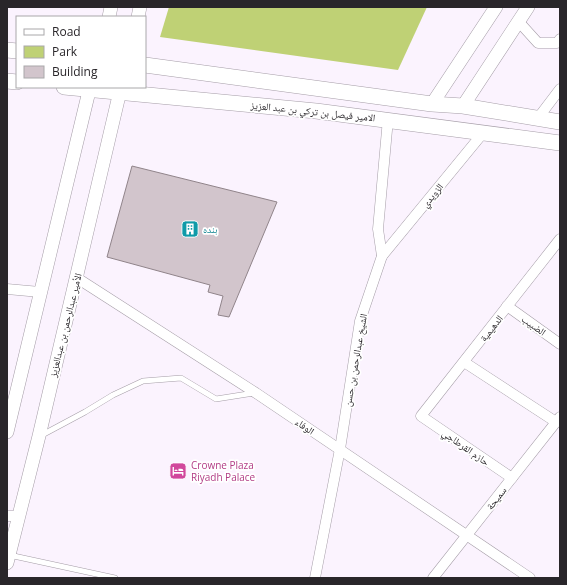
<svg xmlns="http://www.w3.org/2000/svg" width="567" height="585" font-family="'Open Sans','Noto Naskh Arabic',sans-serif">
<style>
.green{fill:#bfd175}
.building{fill:#d2c5cc;stroke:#90848a}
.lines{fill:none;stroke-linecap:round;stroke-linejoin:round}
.service-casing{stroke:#a59da7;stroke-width:6}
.minor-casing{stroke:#a59da7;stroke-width:11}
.tertiary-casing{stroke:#a59da7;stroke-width:14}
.secondary-casing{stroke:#a59da7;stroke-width:16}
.service{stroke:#fff;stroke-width:5}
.minor{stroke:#fff;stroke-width:10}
.tertiary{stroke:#fff;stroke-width:13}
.secondary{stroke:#fff;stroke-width:15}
.labels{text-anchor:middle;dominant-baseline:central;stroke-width:3.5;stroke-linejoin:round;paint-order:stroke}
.street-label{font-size:10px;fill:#29262a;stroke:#fff}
.culture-label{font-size:10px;fill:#0d838f;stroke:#fff;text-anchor:start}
.hotel-label{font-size:10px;fill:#b23c85;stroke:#fff;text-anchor:start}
</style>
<rect width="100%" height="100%" fill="#fbf3fe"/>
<path class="green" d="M169,7H427L398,70L160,37Z"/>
<path class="building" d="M132,166L277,202L229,317L218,315L223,296L208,292L210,285L107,257Z"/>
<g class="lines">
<g class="service-casing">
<g id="service">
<path d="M42,435L85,412L113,395L143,381L181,378L216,399L254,393"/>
<path d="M9,555L115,578"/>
</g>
</g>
<g class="minor-casing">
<g id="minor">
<path d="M519,22L538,43H557L560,39"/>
<path d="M538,118L560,89"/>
<path d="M382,256L483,133"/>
<path d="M77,278L256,393L530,578"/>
<path d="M7,289L40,292"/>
<path d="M507,306L560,344"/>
<path d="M464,362L556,422"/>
<path d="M512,478L421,416L560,239"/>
<path d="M7,516H18"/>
<path d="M315,578L340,449L360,321L382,256L378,229L388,119"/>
<path d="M433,578L560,417"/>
</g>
</g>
<g class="tertiary-casing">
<g id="tertiary">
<path d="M109,17L111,7"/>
<path d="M138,17L140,7"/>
<path d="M432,104L496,7"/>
<path d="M463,106L528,7"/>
<path d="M7,432L90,87"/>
<path d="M7,563L39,436L121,87"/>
</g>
</g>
<g class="secondary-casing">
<g id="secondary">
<path d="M7,50L17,51"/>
<path d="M145,65L432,104L463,106L560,122"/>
<path d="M7,81L17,82"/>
<path d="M64,87L316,111L560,143"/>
</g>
</g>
<use href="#service" class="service"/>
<use href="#minor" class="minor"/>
<use href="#tertiary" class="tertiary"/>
<use href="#secondary" class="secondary"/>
</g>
<defs>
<g id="building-square" transform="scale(0.9)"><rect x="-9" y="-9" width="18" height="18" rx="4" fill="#0f9aa8" stroke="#fff"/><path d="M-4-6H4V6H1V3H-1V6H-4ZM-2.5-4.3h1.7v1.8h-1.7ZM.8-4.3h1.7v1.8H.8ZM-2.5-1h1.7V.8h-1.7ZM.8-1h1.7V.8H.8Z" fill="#fff"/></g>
<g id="hotel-square" transform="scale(0.9)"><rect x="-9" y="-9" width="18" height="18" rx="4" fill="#d1479c" stroke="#fff"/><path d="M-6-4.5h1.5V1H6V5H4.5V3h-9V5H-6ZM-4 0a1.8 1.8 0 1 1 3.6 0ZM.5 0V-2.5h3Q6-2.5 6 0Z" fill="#fff"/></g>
</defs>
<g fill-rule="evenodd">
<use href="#building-square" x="190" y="229"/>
<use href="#hotel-square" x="178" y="471"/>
</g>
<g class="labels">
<g class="street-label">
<text transform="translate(313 111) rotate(6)">الامير فيصل بن تركي بن عبد العزيز</text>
<text transform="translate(432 195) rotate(-51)">الزويدي</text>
<text transform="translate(65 325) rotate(-76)">الأمير عبدالرحمن بن عبدالعزيز</text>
<text transform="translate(534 325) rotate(35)">الضبيب</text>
<text transform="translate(491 328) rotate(-52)">الدهيمية</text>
<text transform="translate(355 360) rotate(-80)">الشيخ عبدالرحمن بن حسن</text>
<text transform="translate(305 426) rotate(34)">الوفاء</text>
<text transform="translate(466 447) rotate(35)">حازم القرطاجي</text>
<text transform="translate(496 498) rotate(-52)">سميحة</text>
</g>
<g class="culture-label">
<text x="203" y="229">بنده</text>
</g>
<g class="hotel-label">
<text x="191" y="465">Crowne Plaza<tspan x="191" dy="12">Riyadh Palace</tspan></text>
</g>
</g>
<rect width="567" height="585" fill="none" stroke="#29262a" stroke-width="16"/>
<rect x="16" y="16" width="130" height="72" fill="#ffffff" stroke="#a9a8aa"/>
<rect x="24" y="29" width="20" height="6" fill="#ffffff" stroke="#a9a8aa"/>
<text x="52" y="36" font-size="12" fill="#29262a">Road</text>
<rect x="24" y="46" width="20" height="12" fill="#bfd175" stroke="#a9a8aa"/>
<text x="52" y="56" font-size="12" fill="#29262a">Park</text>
<rect x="24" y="66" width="20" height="12" fill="#d2c5cc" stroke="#a9a8aa"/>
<text x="52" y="76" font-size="12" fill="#29262a">Building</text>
</svg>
